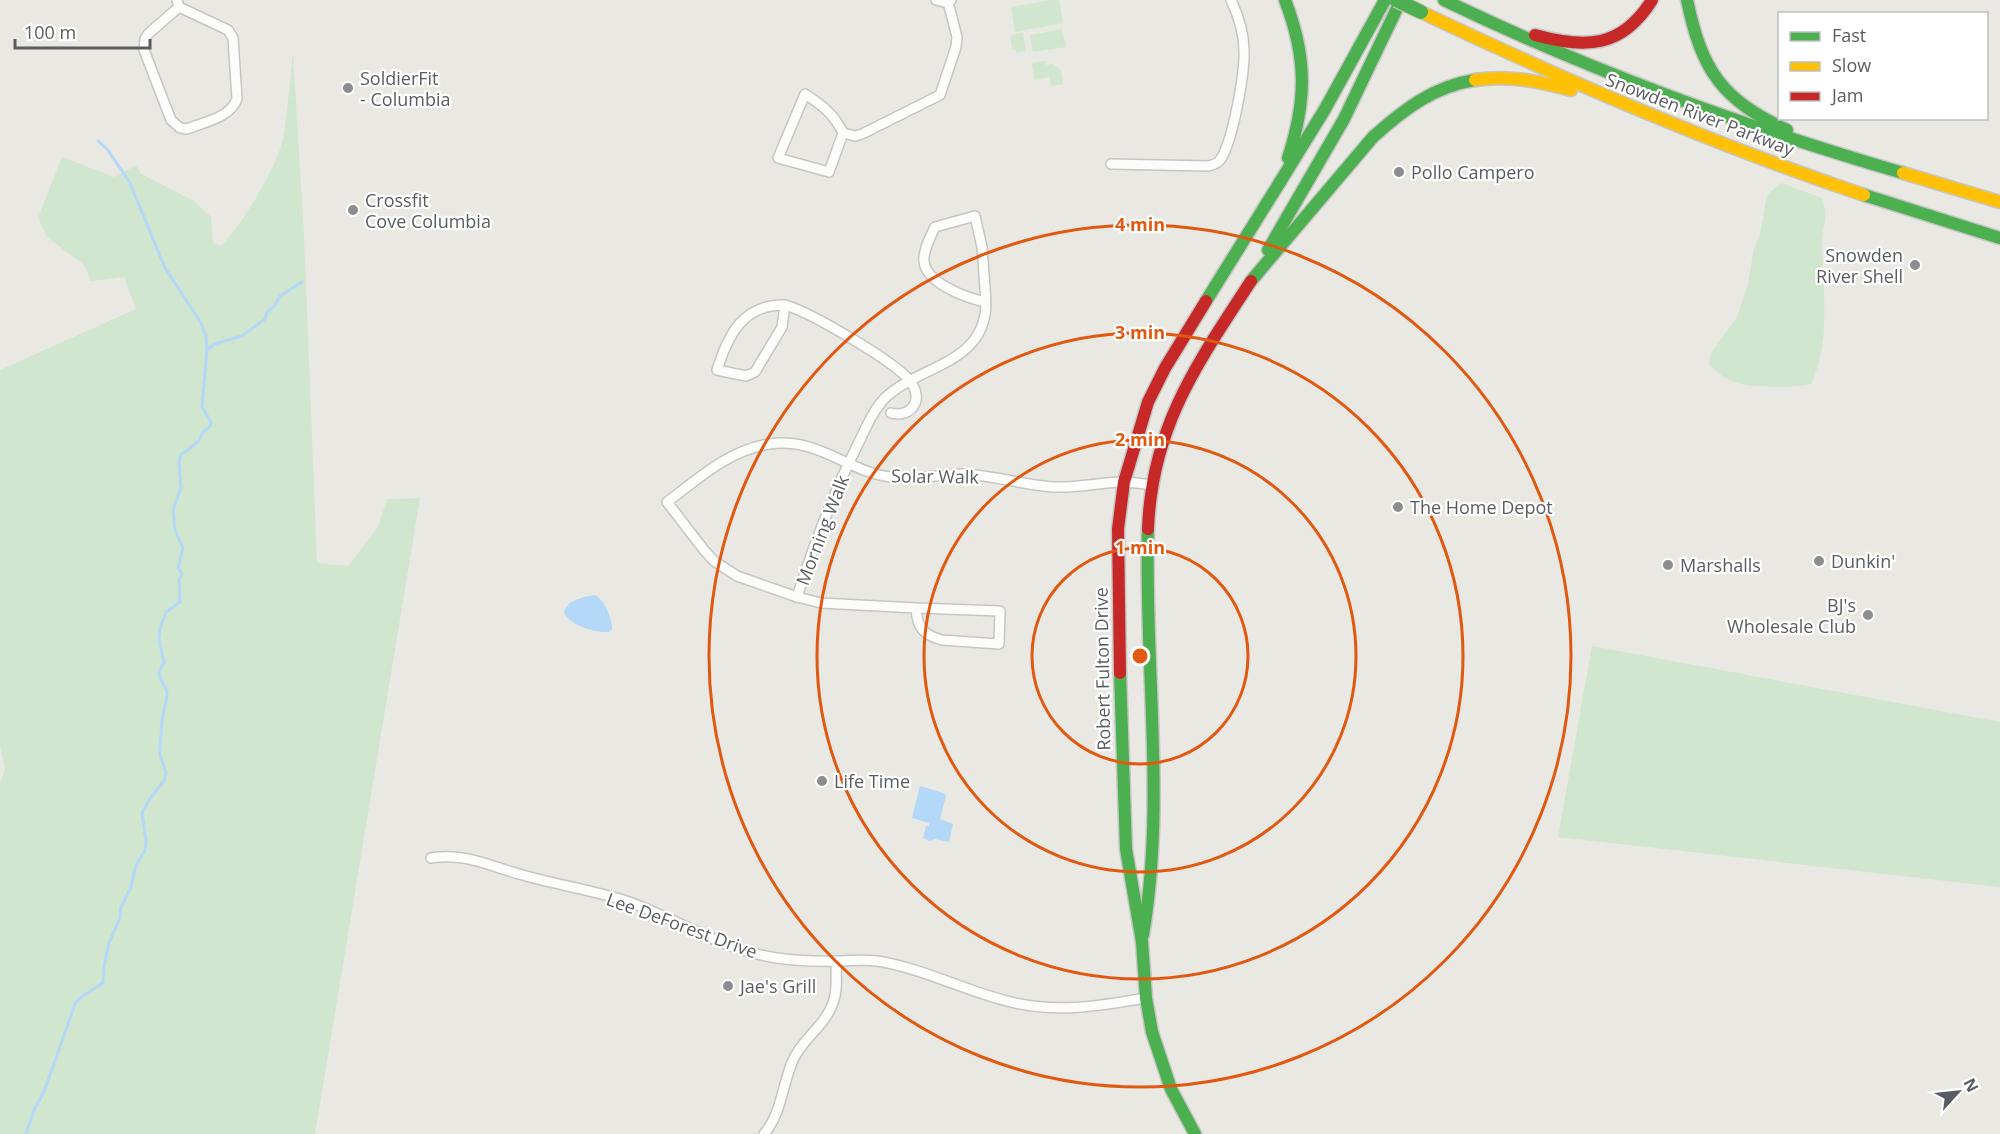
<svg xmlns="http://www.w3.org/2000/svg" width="2000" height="1134" font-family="'Open Sans',sans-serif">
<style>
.green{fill:#d0e6ce}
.water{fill:#b4d8f7}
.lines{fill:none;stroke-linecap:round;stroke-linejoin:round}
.stream{stroke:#b4d8f7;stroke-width:3}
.street-casing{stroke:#c5c5c4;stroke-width:12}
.fast-casing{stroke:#c6c6c5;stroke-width:15}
.slow-casing{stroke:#c6c6c5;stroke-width:15}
.jam-casing{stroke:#c6c6c5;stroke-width:15}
.street{stroke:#fcfcfb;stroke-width:9}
.fast{stroke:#4caf50;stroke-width:12}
.slow{stroke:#ffc107;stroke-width:12}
.jam{stroke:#c62828;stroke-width:12}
.fast-bridge-casing{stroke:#d1c9b0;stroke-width:16;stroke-linecap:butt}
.fast-bridge{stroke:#4caf50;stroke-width:14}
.ring{fill:none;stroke:#e15910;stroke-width:3}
.poi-dot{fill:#8b8d8e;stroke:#fff;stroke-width:2}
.labels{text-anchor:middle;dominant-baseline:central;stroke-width:4.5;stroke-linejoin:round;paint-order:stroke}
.poi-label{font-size:18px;fill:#595c61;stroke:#fff;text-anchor:start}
.street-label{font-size:18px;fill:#595c61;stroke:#fff}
.centre{fill:#e15910;stroke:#fff;stroke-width:3}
.ring-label{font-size:18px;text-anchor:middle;font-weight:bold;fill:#e15910;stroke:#fff;stroke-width:4.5;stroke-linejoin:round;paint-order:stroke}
</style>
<rect width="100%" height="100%" fill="#e9e8e3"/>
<g class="green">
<path d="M1051,0H1059L1063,23L1015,32L1011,7Z"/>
<path d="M1062,29L1066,47L1033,52L1030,35Z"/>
<path d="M1023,33L1026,51L1016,53V50H1012L1010,35Z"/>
<path d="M293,53L304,235L317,563L348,566L378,527L387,499L420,498L315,1134H0V783L5,769L0,745V370L136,309L124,277L91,281L84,265L47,237L38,218L62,157L114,177L136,165L141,174L194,201L211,217L213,243L221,246C243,224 278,166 284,135C288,108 290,80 293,53Z"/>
<path d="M1045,61L1046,65L1053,64L1061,70L1063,84L1051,86L1049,77L1035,80L1031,63Z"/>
<path d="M1781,183L1822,198C1830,221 1821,225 1822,247C1823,292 1831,342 1811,384C1792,388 1756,388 1738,383C1726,380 1718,373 1709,365L1711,353L1737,317L1748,284L1754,248L1760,235L1767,195Z"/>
<path d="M1592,646L2000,722V887L1558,837Z"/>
</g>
<g class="water">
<path d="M595,595C605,601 612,618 612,630L609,632C595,633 571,626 564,613C566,600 583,597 595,595Z"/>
<path d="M920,786L944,793L946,796L940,819L953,824L949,842L935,839L930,841L923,838L926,826H929V823L912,818Z"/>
</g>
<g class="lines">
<g class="stream">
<path d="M207,350L214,344L242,336L265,319L267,312L275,305L280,296L302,282"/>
<path d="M26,1134L34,1110L44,1092L75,1004L80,998L103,983L104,967L109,943L120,918L121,907L131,887L136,865L145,851L146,841L142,813L149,800L164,781L166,773L160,755V748L162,720L167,696V691L160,678L159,672L164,662L159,640L160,628L166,612L180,602L179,581L182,574L178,568L183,548L175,530L173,510L181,488L179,462L181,455L199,441L203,432L210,426L211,422L202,407L207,350L206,337L201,323L165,268L129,181L107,149L98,141"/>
</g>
<g class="street-casing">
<g id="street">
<path d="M177,0L179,7L228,30L233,38L237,99C230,118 204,122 187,129L180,128L171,120L144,50L145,39L148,34L179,7"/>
<path d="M936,0L944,2L951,0"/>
<path d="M843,133L829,172L778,158L805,94C822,105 834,114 843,133L855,136L862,134L940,95L956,47L957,37L948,2"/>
<path d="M1111,164L1208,166C1213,165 1217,164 1220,160C1233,142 1245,72 1244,50C1244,32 1238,15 1231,0"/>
<path d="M785,305C743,304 728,335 717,370L746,376L755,372L782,327L785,305C810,312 896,362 911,382C916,390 919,400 912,408C907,414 898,415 891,413"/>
<path d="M797,597C814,544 833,494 858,444C866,428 873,410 886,397C922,364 986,364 986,302C971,299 960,295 946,287C916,270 921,255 935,227L975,216L982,247L986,302"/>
<path d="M916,608L1000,611L999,644L942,640C923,635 917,627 916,608L821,603L797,597L737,576L714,561L704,550L667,502C698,479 729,450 769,444C819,437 846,471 890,477C915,481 938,474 963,474C993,475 1023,485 1053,487C1076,488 1098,483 1121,482C1132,482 1143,484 1153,485"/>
<path d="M431,858C466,853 487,865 519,874C556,885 594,890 629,902C665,915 698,934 733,947C765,959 803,962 836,961C850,961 863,959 877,961C922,968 963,990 1007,1001C1054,1014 1099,1006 1146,998"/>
<path d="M764,1134C782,1113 782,1085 793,1060C803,1038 825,1026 833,1003C838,990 836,975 836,961"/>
</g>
</g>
<g class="fast-casing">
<g id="fast">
<path d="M1285,0C1307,57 1307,100 1288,158"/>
<path d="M1444,0C1595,73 1743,126 1903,173"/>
<path d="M1687,0C1702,71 1721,99 1787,130"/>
<path d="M1280,182L1325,109L1385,0"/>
<path d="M1864,195L2000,238"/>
<path d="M1268,250L1344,119L1401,0"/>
<path d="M1251,281L1373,137C1403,110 1434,86 1475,80"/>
<path d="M1206,301L1280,182"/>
<path d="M1120,673L1126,849L1142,942L1146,998L1152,1032L1171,1089L1195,1134"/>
<path d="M1143,935C1166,801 1144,664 1148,529"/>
</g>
</g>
<g class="slow-casing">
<g id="slow">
<path d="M1421,12C1566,81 1712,144 1864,195"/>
<path d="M1475,80C1508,75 1539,81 1571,90"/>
<path d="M1903,173L2000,202"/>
</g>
</g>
<g class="jam-casing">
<g id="jam">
<path d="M1535,35C1586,49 1622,48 1652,0"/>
<path d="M1148,529C1152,426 1197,364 1251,281"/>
<path d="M1120,673L1118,529L1124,482L1148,402L1165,368L1206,301"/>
</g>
</g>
<use href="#street" class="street"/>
<use href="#fast" class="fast"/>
<use href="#slow" class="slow"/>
<use href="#jam" class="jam"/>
<g class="fast-bridge-casing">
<path id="fast-bridge" d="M1396,0L1421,12"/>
</g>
<use href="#fast-bridge" class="fast-bridge"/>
</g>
<g class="ring">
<circle cx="1140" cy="656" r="108"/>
<circle cx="1140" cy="656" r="216"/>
<circle cx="1140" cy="656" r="323"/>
<circle cx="1140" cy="656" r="431"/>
</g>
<g class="poi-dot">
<circle cx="348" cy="88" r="6"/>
<circle cx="1399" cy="172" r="6"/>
<circle cx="353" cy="210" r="6"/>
<circle cx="1915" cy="265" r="6"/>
<circle cx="1398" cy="507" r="6"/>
<circle cx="1819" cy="561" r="6"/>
<circle cx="1668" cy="565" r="6"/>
<circle cx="1868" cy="615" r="6"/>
<circle cx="822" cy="781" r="6"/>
<circle cx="728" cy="986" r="6"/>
</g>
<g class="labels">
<g class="poi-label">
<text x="360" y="78">SoldierFit<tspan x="360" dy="21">- Columbia</tspan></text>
<text x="1411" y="172">Pollo Campero</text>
<text x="365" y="200">Crossfit<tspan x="365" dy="21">Cove Columbia</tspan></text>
<text x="1903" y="255" text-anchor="end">Snowden<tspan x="1903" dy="21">River Shell</tspan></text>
<text x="1410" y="507">The Home Depot</text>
<text x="1831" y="561">Dunkin'</text>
<text x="1680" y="565">Marshalls</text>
<text x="1856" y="605" text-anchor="end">BJ's<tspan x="1856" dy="21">Wholesale Club</tspan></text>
<text x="834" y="781">Life Time</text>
<text x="740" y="986">Jae's Grill</text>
</g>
<g class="street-label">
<text transform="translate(1700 114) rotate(21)">Snowden River Parkway</text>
<text transform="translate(935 476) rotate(1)">Solar Walk</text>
<text transform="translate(822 530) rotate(-69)">Morning Walk</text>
<text transform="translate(1102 669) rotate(-91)">Robert Fulton Drive</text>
<text transform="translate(682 925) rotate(20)">Lee DeForest Drive</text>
</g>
</g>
<circle cx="1140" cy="656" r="9" class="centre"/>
<g class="ring-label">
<text x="1140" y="231">4 min</text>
<text x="1140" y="339">3 min</text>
<text x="1140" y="446">2 min</text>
<text x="1140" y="554">1 min</text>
</g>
<rect x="1778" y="12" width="210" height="108" fill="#ffffff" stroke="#bdbec0" stroke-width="1.5"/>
<rect x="1790" y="32" width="30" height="9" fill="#4caf50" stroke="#bdbec0" stroke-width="1.5"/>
<text x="1832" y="42" font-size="18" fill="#595c61">Fast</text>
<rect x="1790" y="62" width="30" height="9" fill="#ffc107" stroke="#bdbec0" stroke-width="1.5"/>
<text x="1832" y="72" font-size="18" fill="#595c61">Slow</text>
<rect x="1790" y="92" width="30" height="9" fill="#c62828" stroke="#bdbec0" stroke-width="1.5"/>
<text x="1832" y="102" font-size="18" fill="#595c61">Jam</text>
<g transform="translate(1958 1092) rotate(63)" stroke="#ffffff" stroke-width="4.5" paint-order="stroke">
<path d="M0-4.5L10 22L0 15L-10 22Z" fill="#595c61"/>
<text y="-9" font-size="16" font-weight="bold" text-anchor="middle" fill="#595c61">N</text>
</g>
<path d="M15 39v9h135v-9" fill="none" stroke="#595c61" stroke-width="3"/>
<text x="24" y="39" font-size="18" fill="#595c61" stroke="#ffffff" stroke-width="4.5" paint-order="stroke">100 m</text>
</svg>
